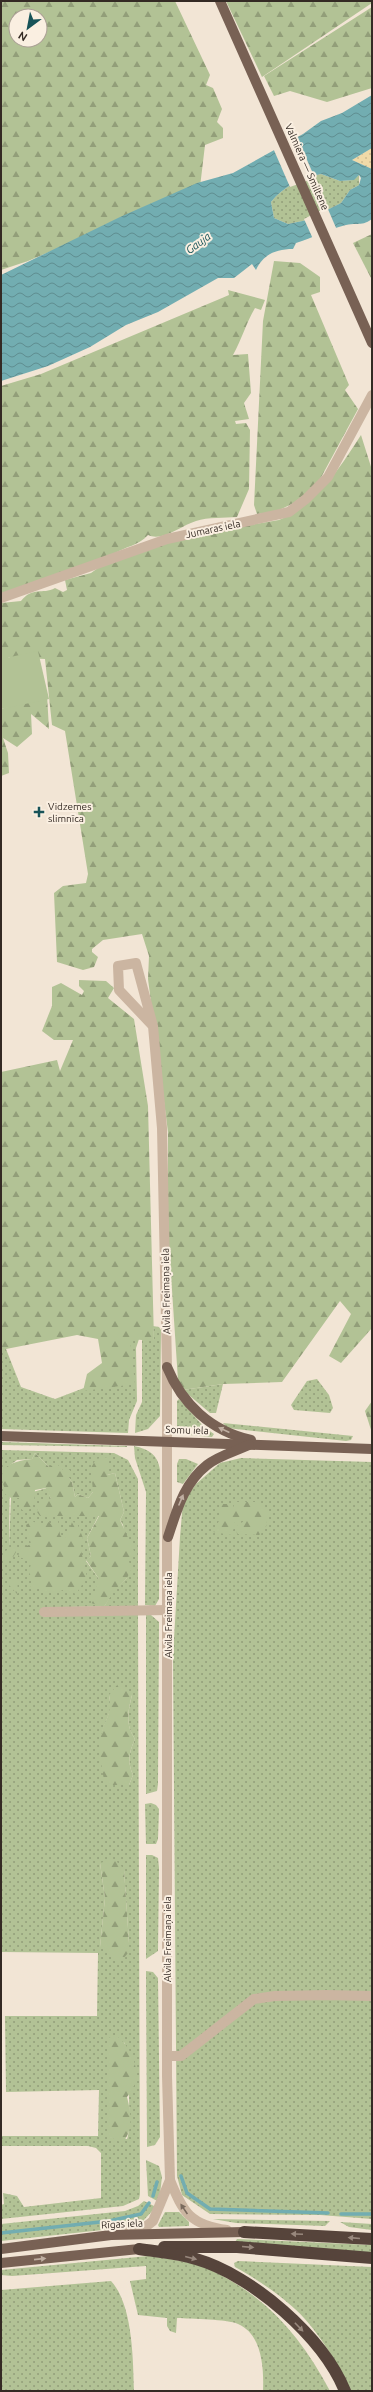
<svg xmlns="http://www.w3.org/2000/svg" width="373" height="2392" font-family="Ubuntu,sans-serif">
<style>
.grass{fill:url(#grass-dots);fill-rule:evenodd}
.forest{fill:url(#forest-firs);fill-rule:evenodd}
.sand{fill:url(#sand-dots)}
.pitch{fill:#b2c295}
.water{fill:url(#water-waves);fill-rule:evenodd}
.pier{fill:#f2e5d5}
.lines{fill:none;stroke-linecap:round;stroke-linejoin:round}
.stream{stroke:#72adb1;stroke-width:3.5}
.minor{stroke:#cbb5a1;stroke-width:10}
.major{stroke:#786154;stroke-width:10}
.highway{stroke:#56443b;stroke-width:12}
.oneway{fill:#c0afa2}
.oneway2{fill:#78695c}
.oneway3{fill:#98887d}
.poi-dot{fill:#175358;stroke:#faefe1;stroke-width:1.5}
.labels{text-anchor:middle;dominant-baseline:central;stroke-width:4;stroke-linejoin:round;paint-order:stroke}
.street-label{font-size:10px;fill:#342a24;stroke:#faefe1}
.poi-label{font-size:10px;fill:#342a24;stroke:#faefe1;text-anchor:start}
.water-label{font-size:11px;font-style:italic;fill:#175358;stroke:#faefe1}
</style>
<defs>
<pattern id="grass-dots" width="8" height="8" patternUnits="userSpaceOnUse"><rect width="8" height="8" fill="#b2c295"/><path d="M2 2h.1M6 6h.1" fill="none" stroke="#929e79" stroke-width="1.8" stroke-linecap="round"/></pattern>
<pattern id="forest-firs" width="22" height="20" patternUnits="userSpaceOnUse"><rect width="22" height="20" fill="#b2c295"/><path d="M5 1l3.5 6h-7zM16 11l3.5 6h-7z" fill="#929e79"/></pattern>
<pattern id="sand-dots" width="8" height="8" patternUnits="userSpaceOnUse"><rect width="8" height="8" fill="#f1daa8"/><path d="M2 2h.1M6 6h.1" fill="none" stroke="#cfbb90" stroke-width="1.8" stroke-linecap="round"/></pattern>
<pattern id="water-waves" width="16" height="10" patternUnits="userSpaceOnUse"><rect width="16" height="10" fill="#72adb1"/><path d="M0 5q4-4 8 0t8 0" fill="none" stroke="#5e8d90"/></pattern>
</defs>
<rect width="100%" height="100%" fill="#f2e5d5"/>
<g class="grass">
<path d="M321,174L340,181L353,180L359,175V185L350,190L341,203L307,220L288,224L274,218L271,202C284,186 301,178 321,174Z"/>
<path d="M153,1326L159,1327L161,1330L160,1416L148,1429L135,1433L136,1415L142,1402V1339L154,1340Z"/>
<path d="M130,1339H139L136,1348L137,1401L129,1420L128,1433L1,1429V1349H6L21,1387L55,1399L84,1388Z"/>
<path d="M317,1379L329,1395L333,1408L330,1413L294,1410L291,1405L307,1381Z"/>
<path d="M223,1384L216,1413H210L183,1390Z"/>
<path d="M179,1399L204,1427L214,1434L212,1437L177,1434V1401Z"/>
<path d="M223,1423L353,1436L351,1440L346,1441L227,1428Z"/>
<path d="M1,1442L127,1446V1447L1,1445Z"/>
<path d="M134,1446C149,1449 158,1455 160,1470L159,1599L155,1606L145,1605L146,1492L135,1458Z"/>
<path d="M1,1450L114,1453L128,1460L138,1479V1606L68,1607L138,1613L140,2194L139,2199L123,2206L1,2219V2205L4,2204L3,2193L17,2196L24,2207L101,2198V2153L96,2148L88,2146H1V2136H98L99,2090L6,2092L5,2016H97L98,1953L1,1952ZM35,1453L49,1467L63,1470L72,1482L75,1497L78,1494L88,1498L107,1475L115,1473L124,1512L120,1520L123,1525L128,1561L127,1578L113,1591L104,1607L99,1579L86,1561L91,1556L87,1538L99,1515L51,1499L47,1488L11,1498L9,1548L10,1465L17,1460L32,1459ZM109,1695H132C128,1711 125,1725 135,1739C129,1752 127,1762 133,1775L129,1785L115,1784L102,1768V1732L111,1708ZM100,1863L124,1870L129,1943L100,1947L105,1898ZM124,2042C128,2051 132,2131 127,2139L110,2137Z"/>
<path d="M241,1458L372,1462V2219L320,2215L210,2214L182,2195L177,2176L173,1656L180,1537L183,1502L196,1484L220,1463Z"/>
<path d="M179,1459H186L198,1464L183,1484L177,1482V1464Z"/>
<path d="M146,1615H151L159,1622L158,1784L157,1791L146,1794Z"/>
<path d="M151,1803L156,1805L159,1809L158,1839L156,1844H146L145,1804Z"/>
<path d="M146,1855H152L158,1858L159,1868L158,1951L146,1959Z"/>
<path d="M146,1971L153,1972L158,1978L160,2137L155,2145L147,2147Z"/>
<path d="M146,2160L159,2166L162,2177L159,2202L148,2196Z"/>
<path d="M144,2201L156,2207L142,2222L130,2227L1,2241V2224L125,2211L138,2206Z"/>
<path d="M165,2212H179L189,2222V2226L159,2227L158,2225Z"/>
<path d="M207,2218L213,2219L330,2221L325,2226L236,2223Z"/>
<path d="M340,2222L372,2224V2230L349,2227Z"/>
<path d="M237,2239L372,2245V2254L235,2242Z"/>
<path d="M148,2256C169,2259 193,2261 213,2271C268,2298 302,2338 330,2391H263C264,2368 262,2334 238,2324C227,2319 191,2319 177,2318L176,2333L170,2331L167,2326V2318L138,2315L130,2281L146,2279V2266L12,2276L1,2275V2270Z"/>
<path d="M238,2261L372,2267V2391H350C342,2370 320,2335 304,2318C288,2300 257,2279 235,2267L234,2263Z"/>
<path d="M111,2281C133,2305 133,2359 134,2391H1V2290Z"/>
</g>
<g class="forest">
<path d="M1,1H175L210,75L206,85L213,88L222,109L217,122L223,128V138L205,145L200,187L28,261L1,270ZM16,16H40V40H16Z"/>
<path d="M226,1H372V3L262,77Z"/>
<path d="M372,7V88L327,102L290,91L274,96L264,76Z"/>
<path d="M372,234V280L353,243Z"/>
<path d="M274,261L300,263L320,277V292L311,295L349,385L345,390L358,409L318,483L294,503L275,512L257,514L254,505L263,321Z"/>
<path d="M228,290L265,300L261,310L255,308C246,323 242,339 233,355L248,354L251,393L244,403L249,419L235,421L236,424L246,423L250,430L249,489L237,517C224,518 208,517 196,521C182,525 163,542 148,535C138,546 126,546 114,554L1,595V386L41,374L222,298L229,295Z"/>
<path d="M361,435L372,470V1328L341,1363L329,1356L351,1314L340,1301L282,1382L223,1384L183,1390L178,1380L168,1230V1132L148,979L149,956L142,934L103,940L92,949V952L98,957L94,967L83,970L57,962L54,893L63,886L86,883L88,874L65,731L52,725L45,659L9,657L1,670V603L21,601C33,586 42,595 55,588L63,592L67,590L65,580L91,573L98,568L170,539L279,520C317,504 339,469 361,435Z"/>
<path d="M47,695L49,729L31,714L32,734L17,747L3,738L8,753L9,773L1,776V709Z"/>
<path d="M79,980L106,981L114,988L108,998L134,1019L148,1106L154,1341L130,1339L135,1384L83,1391L87,1374L102,1363L98,1339L77,1335L1,1350V1072L57,1060L60,1071L73,1040H54L42,1031L52,1006V987L61,983L82,995L84,991L79,986Z"/>
<path d="M372,1401V1433L365,1411Z"/>
<path d="M35,1453L49,1467L56,1463L63,1470H70L69,1478L72,1482L75,1497L78,1494L88,1498L93,1492L91,1468L96,1459L108,1457L107,1475L115,1473L124,1512L120,1520L134,1551L128,1560L132,1568L127,1578L114,1591L104,1607L91,1603L99,1579L86,1560L91,1556L87,1538L99,1516H40L37,1512C39,1497 41,1503 51,1499L46,1488L35,1490L34,1504L27,1512L22,1510L20,1498H11L5,1494C6,1488 2,1484 2,1478C1,1463 22,1460 32,1459Z"/>
<path d="M235,1502H257L267,1513C267,1523 268,1529 259,1535L237,1534L236,1526L246,1520L235,1522L232,1535L213,1532L220,1519L219,1513L221,1504H229L233,1508Z"/>
<path d="M58,1520L60,1535L63,1539L68,1535L72,1522L77,1523L83,1538L80,1546L87,1577L76,1594L65,1589C57,1593 47,1595 40,1588L31,1589L30,1584L34,1583L28,1570L33,1561L18,1557L20,1549L31,1544L26,1525L32,1521L41,1525L49,1522L51,1524Z"/>
<path d="M15,1547L16,1552L12,1559H4L5,1551Z"/>
<path d="M17,1578L18,1595L9,1585L10,1580Z"/>
<path d="M118,1684L132,1695C128,1711 125,1724 135,1739C129,1752 127,1762 133,1775L129,1785H105C102,1769 97,1747 102,1731C107,1716 112,1713 109,1695Z"/>
<path d="M114,1859L124,1869L129,1943V1952L120,1962L100,1947L105,1898L100,1863Z"/>
<path d="M116,2035C134,2050 145,2077 127,2097C131,2113 134,2131 122,2143L108,2136V2038Z"/>
</g>
<path class="sand" d="M372,148V169L352,160Z"/>
<path class="pitch" d="M38,651L49,699L1,709V659Z"/>
<path class="water" d="M372,95V148L352,160L372,169V219C361,227 357,222 346,225C329,229 312,238 296,243L293,249C275,249 263,255 256,270L252,264L234,278H218L158,312L126,325L90,347L48,366L1,381V275L120,217L197,183L233,173L303,134L321,121L342,113ZM321,174L340,181L354,180L359,175L361,178L359,185L350,190L341,203L307,220L288,224L274,218L271,202C284,186 301,178 321,174Z"/>
<g class="pier">
<path d="M296,135L315,178L290,187L273,148Z"/>
<path d="M327,207L337,230L313,239L304,219Z"/>
</g>
<g class="lines">
<g class="stream">
<path d="M181,2176L187,2193L210,2209L328,2213"/>
<path d="M153,2196L157,2182"/>
<path d="M341,2214H372"/>
<path d="M1,2233L109,2221L141,2214L149,2203"/>
</g>
<g class="minor">
<path d="M1,598L167,539L289,512L306,499L328,477L372,395"/>
<path d="M44,1612L168,1610"/>
<path d="M167,2056H181L254,1999L275,1996L327,1995L372,1996"/>
<path d="M170,2180C183,2213 191,2225 227,2230"/>
<path d="M126,2232L144,2228L153,2221L170,2180L167,2076V1367L162,1128L153,1026L136,963L118,966L119,990L153,1026"/>
</g>
<g class="major">
<path d="M220,1L372,343"/>
<path d="M167,1367C182,1404 211,1431 251,1440"/>
<path d="M1,1436L372,1449"/>
<path d="M168,1537C177,1510 184,1483 207,1465C218,1456 236,1451 249,1445"/>
<path d="M1,2249L111,2235L244,2232"/>
<path d="M1,2263L139,2249"/>
</g>
<g class="highway">
<path d="M244,2232L372,2239"/>
<path d="M164,2247H237L372,2258"/>
<path d="M139,2249C158,2252 178,2253 196,2259C252,2275 323,2337 345,2391"/>
</g>
</g>
<defs><path id="oneway-solid" d="M-6-.8H1V-3.2L6.5 0L1 3.2V.8H-6Z"/></defs>
<g class="oneway">
<use href="#oneway-solid" transform="translate(224 1430) rotate(-155)"/>
<use href="#oneway-solid" transform="translate(181 1500) rotate(-67)"/>
<use href="#oneway-solid" transform="translate(40 2259) rotate(-6)"/>
</g>
<use class="oneway2" href="#oneway-solid" transform="translate(184 2209) rotate(-124)"/>
<g class="oneway3">
<use href="#oneway-solid" transform="translate(297 2234) rotate(-178)"/>
<use href="#oneway-solid" transform="translate(354 2238) rotate(-175)"/>
<use href="#oneway-solid" transform="translate(248 2247) rotate(5)"/>
<use href="#oneway-solid" transform="translate(191 2258) rotate(14)"/>
<use href="#oneway-solid" transform="translate(299 2327) rotate(46)"/>
</g>
<path class="poi-dot" d="M37 806h4v4h4v4h-4v4h-4v-4h-4v-4h4z"/>
<g class="labels">
<g class="street-label">
<text transform="translate(307 167) rotate(66)">Valmiera — Smiltene</text>
<text transform="translate(213 529) rotate(-12)">Jumaras iela</text>
<text transform="translate(166 1291) rotate(-91)">Alvila Freimaņa iela</text>
<text transform="translate(187 1430) rotate(2)">Somu iela</text>
<text transform="translate(168 1615) rotate(-90)">Alvila Freimaņa iela</text>
<text transform="translate(167 1939) rotate(-90)">Alvila Freimaņa iela</text>
<text transform="translate(122 2224) rotate(-3)">Rīgas iela</text>
</g>
<g class="poi-label">
<text x="48" y="806">Vidzemes<tspan x="48" dy="12">slimnīca</tspan></text>
</g>
<g class="water-label">
<text transform="translate(198 243) rotate(-36)">Gauja</text>
</g>
</g>
<rect width="373" height="2392" fill="none" stroke="#342a24" stroke-width="4"/>
<g transform="translate(28 28) rotate(212)"><circle r="19" fill="#faefe1" stroke="#aba095"/>
<path d="M0-3L7 15L0 10L-7 15Z" fill="#175358"/>
<text y="-6" font-size="11" font-weight="bold" text-anchor="middle" fill="#342a24">N</text>
</g>
</svg>
